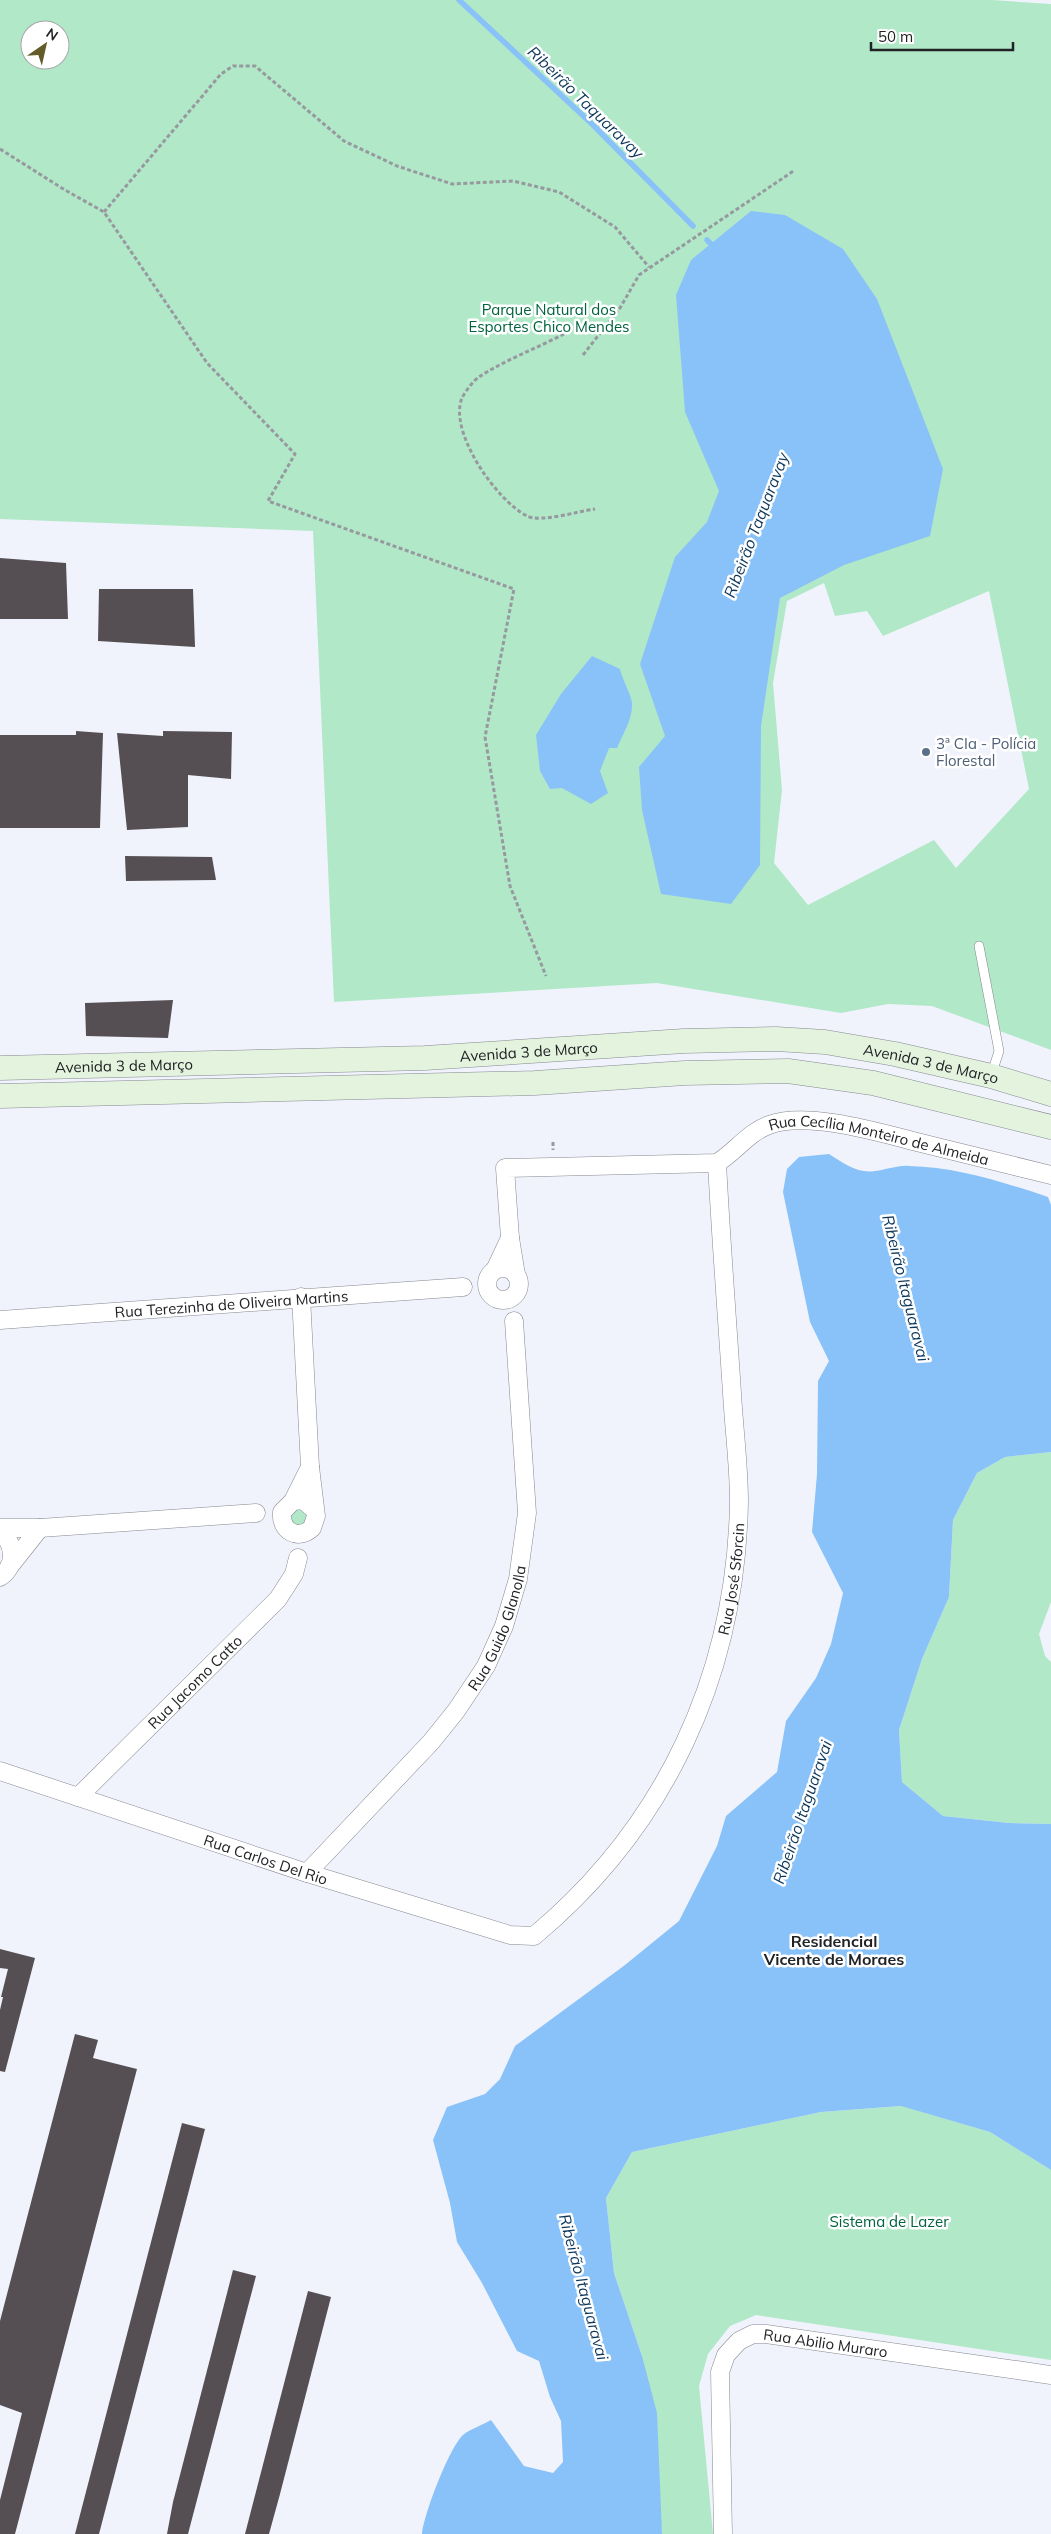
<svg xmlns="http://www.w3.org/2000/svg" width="1051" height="2534" font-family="Mulish,sans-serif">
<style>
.green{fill:#b0e8c8;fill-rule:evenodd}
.water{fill:#89c2f8}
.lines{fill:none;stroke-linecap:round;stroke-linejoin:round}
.stream{stroke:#89c2f8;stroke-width:5.5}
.building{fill:#554f54}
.service-casing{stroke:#868890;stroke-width:10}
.minor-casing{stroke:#868890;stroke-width:19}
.secondary-casing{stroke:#868890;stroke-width:25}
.path{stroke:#97999f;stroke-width:3;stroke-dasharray:4 2.5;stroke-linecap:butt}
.service{stroke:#fff;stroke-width:9}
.minor{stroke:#fff;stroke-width:18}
.secondary{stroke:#e3f3de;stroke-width:24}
.service-dot{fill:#5c6f8a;stroke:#fff;stroke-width:2}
.labels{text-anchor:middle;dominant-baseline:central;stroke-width:5;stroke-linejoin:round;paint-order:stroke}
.park-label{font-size:15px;fill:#00633e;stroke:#fff}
.service-label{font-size:15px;fill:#4e5e75;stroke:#fff;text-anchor:start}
.street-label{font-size:15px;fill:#212225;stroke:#fff}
.water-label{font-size:16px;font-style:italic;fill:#0d375a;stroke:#fff}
.neighbourhood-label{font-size:16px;font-weight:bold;fill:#212225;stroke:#fff}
</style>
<rect width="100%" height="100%" fill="#f1f3fc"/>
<g class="green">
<path d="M0,0H992L1051,4V1050L932,1006L888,1004L841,1013L657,983L334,1002L313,531L0,519ZM30,30H60V60H30ZM824,583L835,616L867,611L883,636L989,591L1029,789L956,868L934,840L808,905L774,863L782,790L773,683L787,601Z"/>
<path d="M1051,1452V1602L1039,1634L1045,1656L1051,1662V1824L1009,1823L943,1816L902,1782L899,1730L922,1659L949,1597L953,1520L977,1473L1005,1457Z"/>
<path d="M303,1504L312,1521L295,1530L286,1513Z"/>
<path d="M902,2106L990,2132L1051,2170V2360L756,2315L730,2326L708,2354L699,2386L713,2534H662L642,2356L614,2273L606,2198L632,2152L821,2112Z"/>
</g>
<g class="water">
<path d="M751,211L785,215L843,249L877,299L943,469L930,536L844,565L780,598L761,726L760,865L731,904L661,894L642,810L639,767L665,736L640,664L675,557L707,522L719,491L685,412L676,295L691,260Z"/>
<path d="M592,656L620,669C622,679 631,694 632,703C633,719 623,733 617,748H609L600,771L608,793L591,804L562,788L550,789L540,771L536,735L561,694Z"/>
<path d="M829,1154C843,1163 858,1174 875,1171C886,1170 898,1165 909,1166C956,1167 1003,1182 1048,1197L1051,1205V1452L1005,1457L977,1473L953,1520L949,1597L922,1659L899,1730L902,1782L943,1816L1009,1823L1051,1824V2170L990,2132L901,2106L821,2112L632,2152L606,2198L614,2273L642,2356L657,2413L662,2534H422C424,2514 449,2448 463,2435C470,2429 483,2425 491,2420L524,2466L553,2473L563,2462L561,2421L550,2397L539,2361L517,2351L482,2283L457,2242L450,2203L433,2140L447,2107L485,2094L500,2079L515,2046L625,1965L679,1921L717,1846L726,1816L777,1772L786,1721L816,1678L831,1644L843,1593L812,1532L817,1474L818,1381L829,1361L810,1322L783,1192L787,1169L799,1157Z"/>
</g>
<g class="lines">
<g class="stream">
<path d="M459,0L592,124L693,226"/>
<path d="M707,240L715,248"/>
</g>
</g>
<g class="building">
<path d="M0,558L66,563L68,619H0Z"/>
<path d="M99,589H193L195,647L98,641Z"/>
<path d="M76,731L103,733L100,828H0V735H76Z"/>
<path d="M163,731L232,732L231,779L188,775V827L127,830L117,733L163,736Z"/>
<path d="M125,856L212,857L216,880L126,881Z"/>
<path d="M173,1000L168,1038L86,1036L85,1003Z"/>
<path d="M0,1949L35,1958L5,2072L0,2071V2010L3,1997H1L8,1969L0,1968Z"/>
<path d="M75,2034L98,2040L93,2058L137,2069L15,2534H0V2500L22,2413L0,2405V2321Z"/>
<path d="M182,2123L205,2129L99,2534H75Z"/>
<path d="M233,2270L256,2276L188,2534H167L173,2502Z"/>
<path d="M308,2291L331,2297L280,2494L269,2534H245Z"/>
</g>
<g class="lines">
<g class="service-casing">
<path id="service" d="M979,946L999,1051L991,1076"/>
</g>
<g class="minor-casing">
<g id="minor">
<path id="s1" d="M510,1238L505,1168L717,1163C735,1152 749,1132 769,1125C810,1110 887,1135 929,1145C970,1155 1010,1165 1051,1175"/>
<circle cx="503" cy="1284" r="16"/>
<path d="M495,1270L510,1238L516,1275"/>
<path d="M301,1297L310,1467"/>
<path id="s2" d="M0,1320L463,1287"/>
<path d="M293,1501L310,1467L316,1516L312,1528C298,1541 280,1531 282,1512L293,1501L303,1500L315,1510"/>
<path d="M0,1528H40L9,1567"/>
<path d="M40,1528L256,1513"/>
<path d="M0,1532C15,1543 17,1566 0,1577"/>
<path id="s3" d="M0,1771L307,1873L510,1935L534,1936C666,1826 736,1674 739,1502C739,1466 734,1429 732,1393C727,1317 721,1240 717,1163"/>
<path id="s4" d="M78,1797L278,1599L294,1574L298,1558"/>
<path id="s5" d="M307,1873L431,1742L456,1711L486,1666L504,1626L518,1579L527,1513L514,1321"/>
<path id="s6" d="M723,2534L720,2372L726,2355L739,2341L753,2334H766L1051,2375"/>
</g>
</g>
<g class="secondary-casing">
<g id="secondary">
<path id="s7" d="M0,1068L425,1058L684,1041L776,1039L825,1042L895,1054L991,1076L1051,1094"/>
<path d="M0,1096L535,1083L685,1073L788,1071L873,1083L1051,1127"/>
</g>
</g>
<g class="path">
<path d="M0,149L65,190L104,212L207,363L295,454L268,501L514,589L485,737L510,886L546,976"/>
<path d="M104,212L221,74L233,66H255L344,141L397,166L452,184L513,181L559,192L615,227L649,267"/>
<path d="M564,334C537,348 503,361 479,377C473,381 465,392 462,398C448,432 497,501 527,516C540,523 579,511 595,509"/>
<path d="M583,355L620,308L639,275L795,170"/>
<path d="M553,1142V1150"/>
</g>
<use href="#service" class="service"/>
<use href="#minor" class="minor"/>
<use href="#secondary" class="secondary"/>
</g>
<circle class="service-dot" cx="926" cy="752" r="5"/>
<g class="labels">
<g class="park-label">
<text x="549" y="309">Parque Natural dos<tspan x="549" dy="17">Esportes Chico Mendes</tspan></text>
<text x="889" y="2221">Sistema de Lazer</text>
</g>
<g class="service-label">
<text x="936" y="743">3ª CIa - Polícia<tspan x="936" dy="17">Florestal</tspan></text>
</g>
<g class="street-label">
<text stroke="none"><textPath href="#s7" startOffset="529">Avenida 3 de Março</textPath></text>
<text stroke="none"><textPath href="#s7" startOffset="934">Avenida 3 de Março</textPath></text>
<text stroke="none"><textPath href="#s7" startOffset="124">Avenida 3 de Março</textPath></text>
<text stroke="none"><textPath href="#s1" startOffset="459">Rua Cecília Monteiro de Almeida</textPath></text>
<text stroke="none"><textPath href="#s2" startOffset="232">Rua Terezinha de Oliveira Martins</textPath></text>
<text stroke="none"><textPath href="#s3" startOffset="978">Rua José Sforcin</textPath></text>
<text stroke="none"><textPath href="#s5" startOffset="314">Rua Guido Glanolla</textPath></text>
<text stroke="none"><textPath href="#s4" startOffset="164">Rua Jacomo Catto</textPath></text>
<text stroke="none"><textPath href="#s3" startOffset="280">Rua Carlos Del Rio</textPath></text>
<text stroke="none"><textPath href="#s6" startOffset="288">Rua Abilio Muraro</textPath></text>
</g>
<g class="water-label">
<text transform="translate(586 102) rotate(44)">Ribeirão Taquaravay</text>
<text transform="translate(756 525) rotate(-69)">Ribeirão Taquaravay</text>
<text transform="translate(906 1288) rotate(76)">Ribeirão Itaguaravai</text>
<text transform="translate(802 1812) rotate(-71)">Ribeirão Itaguaravai</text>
<text transform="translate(584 2287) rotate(75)">Ribeirão Itaguaravai</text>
</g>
<g class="neighbourhood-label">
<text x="834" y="1941">Residencial<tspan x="834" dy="18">Vicente de Moraes</tspan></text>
</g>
</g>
<g transform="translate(45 45) rotate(34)"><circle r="24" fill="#ffffff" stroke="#a6a7a8"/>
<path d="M0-4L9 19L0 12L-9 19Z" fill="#645c28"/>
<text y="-8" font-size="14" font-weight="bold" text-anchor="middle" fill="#212225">N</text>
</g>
<path d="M871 42v8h142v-8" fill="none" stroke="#212225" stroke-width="2.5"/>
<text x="878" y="42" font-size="15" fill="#212225" stroke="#ffffff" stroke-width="4" paint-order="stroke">50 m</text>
</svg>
